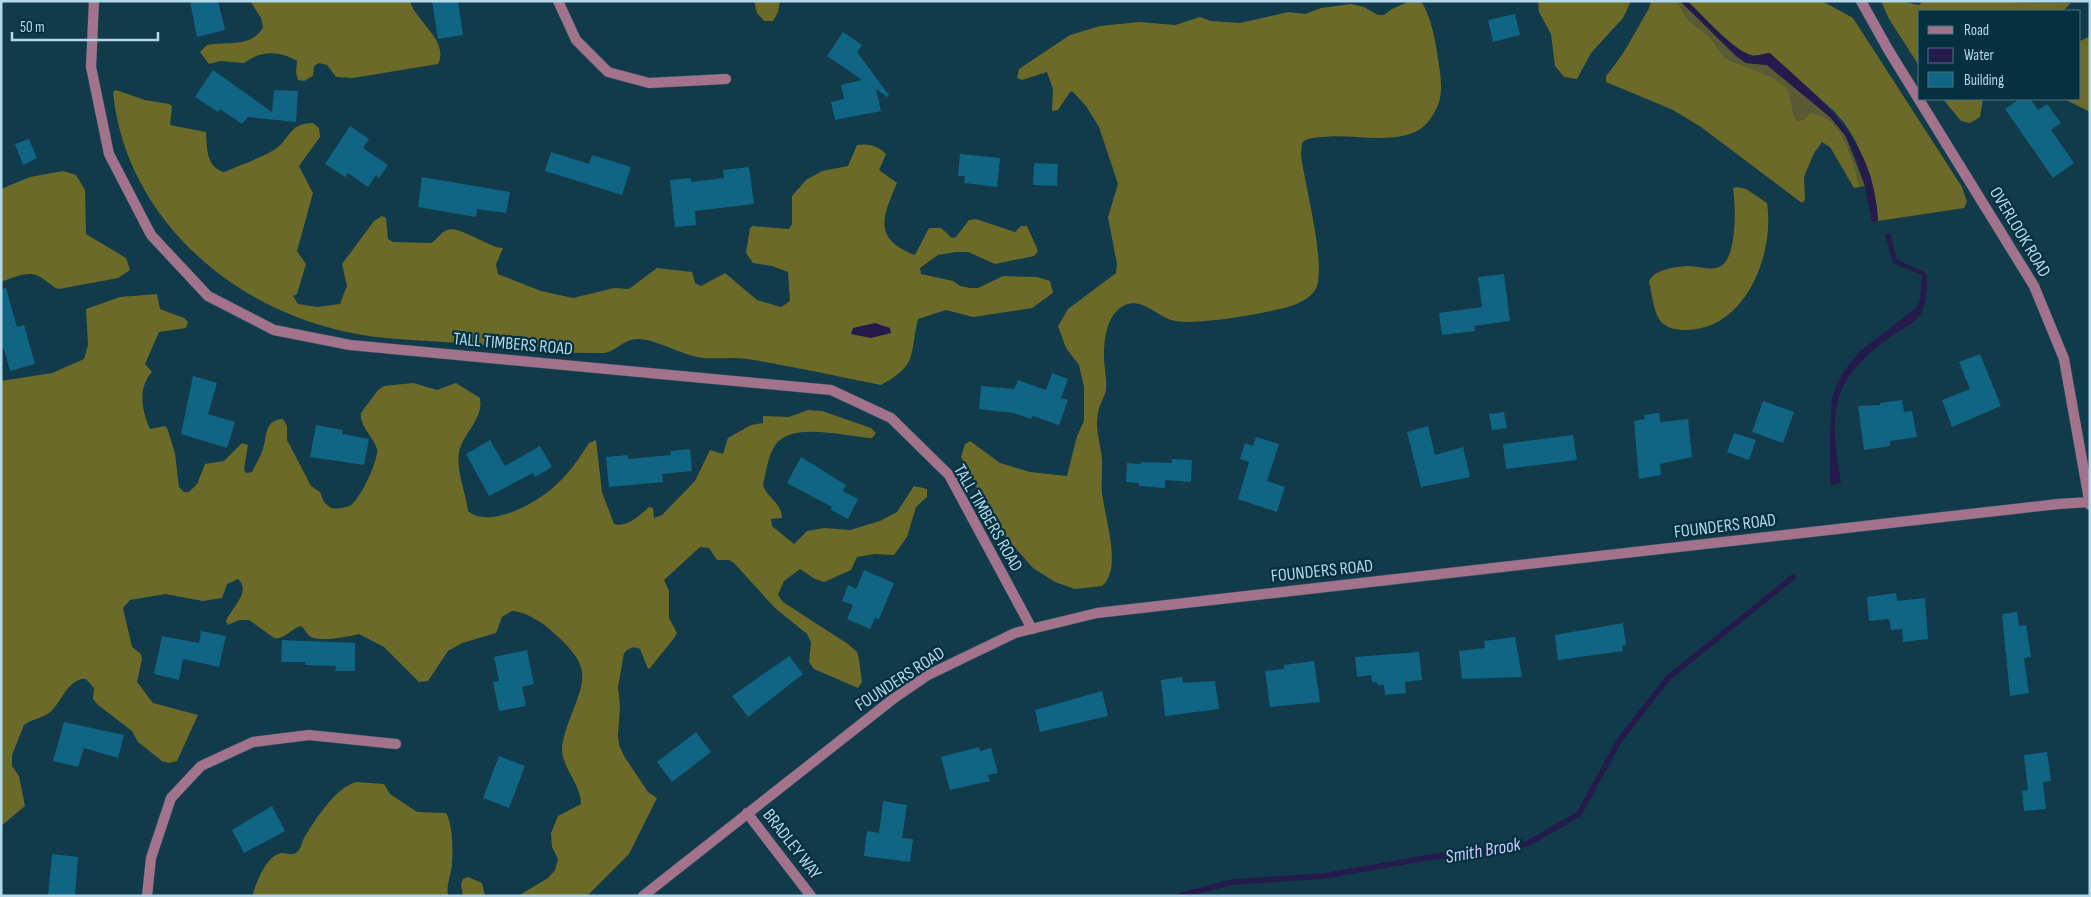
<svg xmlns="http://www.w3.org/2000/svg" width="2091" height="897" font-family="'Sofia Sans Condensed',sans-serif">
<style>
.green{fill:#5a5a34}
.forest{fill:#6c6a28}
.water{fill:#241a4c}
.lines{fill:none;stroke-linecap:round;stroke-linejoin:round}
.stream{stroke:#241a4c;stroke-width:5.5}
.building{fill:#0f6583}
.minor-casing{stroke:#2f5767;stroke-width:11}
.minor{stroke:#a2738a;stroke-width:10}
.labels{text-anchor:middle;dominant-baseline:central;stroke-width:4.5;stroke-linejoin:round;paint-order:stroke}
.street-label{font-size:18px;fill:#b5d9ea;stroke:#043040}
.water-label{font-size:19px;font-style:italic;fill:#cac6f9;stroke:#043040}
</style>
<rect width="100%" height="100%" fill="#113a4a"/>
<path class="green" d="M1677,1H1680L1746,63L1767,65L1830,117L1845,135L1865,186L1860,187L1849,150L1842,137L1805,119L1798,121L1794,117L1790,96L1736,62L1725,58L1710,37L1689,21Z"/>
<g class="forest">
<path d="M250,1H410C415,21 450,41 438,64L353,78L336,77L327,65L319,63L314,66L313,76L304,81L298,80L296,72L297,61C279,50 260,51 244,63L220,61L209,64L200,52L207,45C227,41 252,48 263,27L261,18Z"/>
<path d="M754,1H780L778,12L773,21H764L757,13Z"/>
<path d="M1410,1H1421C1433,20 1437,50 1440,72C1442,91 1442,102 1431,118C1410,150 1356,133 1323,137C1314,138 1308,137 1302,143L1301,155C1305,186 1325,259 1317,286C1314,296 1300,303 1291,306C1269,313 1192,327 1171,320C1156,315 1140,296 1123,306C1106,316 1104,340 1104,357C1104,367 1107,378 1106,388C1106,396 1099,404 1098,413C1095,427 1100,443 1102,458C1103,471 1100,485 1103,499C1106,522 1122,570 1102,586L1075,589L1055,582L1033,568L997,527L961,457L965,444L970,441L1000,463L1030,472L1067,476L1077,436L1084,421V387L1079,365L1066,348L1058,326L1068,309L1116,273L1117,264L1108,217L1118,184L1099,127L1086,106L1072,91L1070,92L1058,110L1052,111L1053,89L1047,72L1022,80L1017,78L1019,69L1070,35L1100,26L1139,22L1175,25L1200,17L1211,21L1240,23L1288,12L1305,14L1321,8L1351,4L1364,7L1378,15H1384L1392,9Z"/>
<path d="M1538,1H1631L1623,18L1591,53L1577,79L1564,77L1555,66L1551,34L1539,12Z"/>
<path d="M1651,1H1677L1689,21L1710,37L1725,58L1773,78L1786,88L1790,96L1794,117L1798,121L1805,119L1811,113C1845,119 1852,160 1860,187L1854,188L1830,147L1822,142L1814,153L1804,177L1805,200L1802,203L1701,127L1673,110L1606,82V76C1621,58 1628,45 1639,26C1643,17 1649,12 1651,1Z"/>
<path d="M1687,1H1822L1853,18L1962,187L1967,202L1964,208L1878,221L1877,207L1870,175L1855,140L1845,124L1834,111L1768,53C1764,54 1757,56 1753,56C1737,54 1701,13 1687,1Z"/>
<path d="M1881,1H1901L1919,5L1923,1L2071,3L2063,11H1920V67L1889,19Z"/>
<path d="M2090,36V112L2064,99H2080V41Z"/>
<path d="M116,90L145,100L169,104L172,106L170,125L206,132C207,148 206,167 224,172C241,165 258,159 274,150C291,139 288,123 313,123L319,128L320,137L299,166L313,193L297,251L306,264L297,294L293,296L298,304L317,307L340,304L347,286L342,264L374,221L382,216L386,218L388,239L393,242L431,243C437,240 441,232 447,230C460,225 488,248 503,248L496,264L498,274L541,291L573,298L614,288L629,289L657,268L692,272L695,283L701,286L725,273L757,300L781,307L790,301L788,272L772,266L753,263L746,253L750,228L753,226L789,229L792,224V196L806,180L822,171L848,166L857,145C868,143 879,146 886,154L879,170L897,183C882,218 873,239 915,255L929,228H941L952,238L956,237L969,220L976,219L1015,232L1021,226H1027L1038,251L1034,256L995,264L968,252H956L938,255L920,268L921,274L953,281L960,286L970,288H978L1003,276L1037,277L1050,281L1053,293L1032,308L973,317L946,310L918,319C909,356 919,364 881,385C836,376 792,366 747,359C729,356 711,361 693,356C678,352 651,338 637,339C624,339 615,352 604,353C561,354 517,348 473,344C430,340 384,341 342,331C227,305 125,214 113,92Z"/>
<path d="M1943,99H1983L1980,117L1970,123L1961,121Z"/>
<path d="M63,171L76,175L85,190L86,234L126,258L130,270L118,278L59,289C54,288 51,284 46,281C31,268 18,276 1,282V189L30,177Z"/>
<path d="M1737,187L1746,189L1767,203C1775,253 1746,330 1686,330C1677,330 1664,328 1659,319C1653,309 1652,293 1649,282C1652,270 1675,267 1686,266C1698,265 1710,272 1721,266C1737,257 1736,205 1733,188Z"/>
<path d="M157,294L160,309L184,318L188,322L186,328L159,332L145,364L152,372C137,389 142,410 150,429L165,426L167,428L175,453L179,487L184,492H189L197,484L205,464L224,461L242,443L248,445L244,469L246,473L252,472C256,464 262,454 264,445C267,432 266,420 283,419L287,426V440L311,486L320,492L324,502L331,508C336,509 346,508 351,505C360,499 379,460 377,449C374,437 359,426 361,413L378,390L384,386L413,383L437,390L456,383L480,398C484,419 463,433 459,452C456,471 466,493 468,511C490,530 541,501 558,483C570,472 580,457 589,443L596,440L602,492L614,524C627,528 640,515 649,507L653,508L654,518L662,515L695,481L710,450L723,454L728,438L751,425L763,423V416L789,417L808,410L822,411L871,428L876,433L872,438C848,437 793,421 776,444C768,455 766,472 763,485C767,498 782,503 782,518L771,519L772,526L794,544L807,531L824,528L850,530L880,521L897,512L914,486L927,489V497L916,507L907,537L894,555L875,554L857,557L851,570L824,582L815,579L800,569L784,581L778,595L783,602L848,644L857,652L859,659L862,682L858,688L814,669L809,662L811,642L807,634L775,608L734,563L729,560H717L709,548L700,547L664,580L669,591V618L677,633L675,637L650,668L648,669L640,649C634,646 628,648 624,653L618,687L620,707L618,735L619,745L624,756L648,792L657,798L629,854L587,896H518L548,878L555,870L558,859L552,847L551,833L558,816L581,804C581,785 563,769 562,750C562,741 566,729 569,721C586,677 592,668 555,634C545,624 527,612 512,611L502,617L496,633L462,643L448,651L428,681L419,682L384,647L359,634C348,637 322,642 311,637C307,635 305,629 301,626C290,629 285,640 274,638L249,620H239L228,625L226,621C231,608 252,592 238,579L227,584L222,598L203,601L165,594L130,600L123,608L132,647L141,654L142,659L137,682L153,703L198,715L177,761L169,763L162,761L138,742L132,731L98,705L93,699L94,688L86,679C68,677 61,704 49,713C42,718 32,719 24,725L12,755V766L19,776L25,806L1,826V381L52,373L84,359L88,345L86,309L120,297Z"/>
<path d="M356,782L384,784L390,794L417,812L446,813C453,825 453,850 452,864C451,875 446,885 448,896H252C257,882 266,855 282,853C287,853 293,856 297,852C301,849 302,842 304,838C315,820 335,788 356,782Z"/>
<path d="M468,877L482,883L485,896H463L461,884L463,879Z"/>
</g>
<g class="water">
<path d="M1680,1H1687C1704,16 1730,49 1751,55C1757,57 1764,53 1770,53C1826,105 1874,138 1878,221L1872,222L1865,186L1854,153L1845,135L1830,117L1767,65L1746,63L1737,57Z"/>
<path d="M1890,233L1897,260L1925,272C1928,280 1927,289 1926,298C1922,324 1907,324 1889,338C1873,349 1856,365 1846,381C1828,410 1836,452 1841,483L1830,485V434L1832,399L1837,384L1844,371L1859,352L1916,308L1920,301L1922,275L1893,263L1885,234Z"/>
<path d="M875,323L890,328L891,333L871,338L851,334L853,328Z"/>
</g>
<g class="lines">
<path class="stream" d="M1179,896L1232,882L1324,876L1426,858L1527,844L1579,814L1619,741L1668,678L1793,577"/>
</g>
<g class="building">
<path d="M190,1H218L225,30L197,37Z"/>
<path d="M432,1H458L463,35L438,39Z"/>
<path d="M1515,14L1520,35L1493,42L1488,20Z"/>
<path d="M843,32L862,45L857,52L889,95L887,97L876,89L881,111L835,120L831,102L844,99L841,85L862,80L827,56Z"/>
<path d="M213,70L272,112L274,90L298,91L296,122L248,117L242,124L220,109L218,112L195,97Z"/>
<path d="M2019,99H2030L2038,110L2047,104L2061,123L2051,130L2074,163L2053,178L2005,109Z"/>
<path d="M350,126L369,139L363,148L388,165L379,178L376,175L368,187L348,173L345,177L325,164Z"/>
<path d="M29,139L37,158L23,165L15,144Z"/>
<path d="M551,152L589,164L592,155L631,167L622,195L545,171Z"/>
<path d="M960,154L1000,158L997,187L964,183L965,176H958Z"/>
<path d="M1034,163L1058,164L1057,186L1033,185Z"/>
<path d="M749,167L754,204L695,211L696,225L675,227L670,180L691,178V182L724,178L723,170Z"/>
<path d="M422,177L510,192L506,213L477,209L476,217L418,207Z"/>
<path d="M1504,274L1510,321L1474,326L1475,331L1442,335L1439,313L1482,307L1478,277Z"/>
<path d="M6,288L17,327L24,325L35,364L10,371L4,349L1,350V289Z"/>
<path d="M1980,354L2001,406L1952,427L1942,400L1970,389L1959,362Z"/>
<path d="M1052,373L1068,379L1061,398L1068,400L1059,425L1033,416L1031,419L1014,413L979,409L981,386L1014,389L1018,380L1046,390Z"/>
<path d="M193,376L217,383L208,414L235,422L227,448L181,434Z"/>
<path d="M1902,400L1904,412L1912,411L1917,437L1890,441V446L1864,450L1858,406L1880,405V403Z"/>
<path d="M1763,401L1794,412L1783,443L1752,432Z"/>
<path d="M1504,412L1507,428L1492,430L1489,414Z"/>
<path d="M1659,413L1660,422L1688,419L1692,457L1660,464L1661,475L1639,479L1634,421L1645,419L1644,415Z"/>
<path d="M316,425L343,430L342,434L369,439L364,465L310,457Z"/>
<path d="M1428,426L1435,455L1463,447L1470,477L1421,487L1407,432Z"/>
<path d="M1734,433L1756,440L1749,460L1727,452Z"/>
<path d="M1573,435L1577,460L1506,469L1503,444Z"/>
<path d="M1256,437L1279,444L1267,481L1285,487L1277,512L1238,499L1249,462L1240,459L1245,443L1253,446Z"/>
<path d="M490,440L505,466L540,446L552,467L535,477L533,473L489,496L466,454Z"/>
<path d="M690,449L692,471L662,474L663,482L609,487L606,457L628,455V459L671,455V451Z"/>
<path d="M801,457L846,485L843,491L858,499L848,519L831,510L832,507L787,483Z"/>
<path d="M1172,459L1192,460L1191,482L1165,480V488L1139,486V483L1126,482L1127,463L1141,464V462L1172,463Z"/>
<path d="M864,570L894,583L879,619L875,618L870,629L847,619L853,605L842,601L848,585L856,589Z"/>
<path d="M1896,593L1897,601L1925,598L1928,639L1903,642L1902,629L1891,630L1889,619L1869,621L1867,597Z"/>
<path d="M2017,612L2019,626L2026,625L2031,657L2024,658L2029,693L2010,696L2002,614Z"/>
<path d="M1623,623L1626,645L1622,646L1623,651L1558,660L1555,635Z"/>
<path d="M201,631L226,636L219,667L183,659L179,680L154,674L162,636L199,643Z"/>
<path d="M1515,637L1522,677L1462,679L1459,651L1485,648L1484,641Z"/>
<path d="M282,640L355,643V671H335L336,666L305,665V662H281Z"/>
<path d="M527,650L534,684L522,687L526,706L499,711L493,682L499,681L494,657Z"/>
<path d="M1419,652L1422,680L1405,682L1406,693L1385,695L1384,685H1378L1377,682H1372L1371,675L1357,677L1355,657Z"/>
<path d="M789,656L803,674L748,717L732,696Z"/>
<path d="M1314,661L1320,702L1270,707L1265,671L1284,669V665Z"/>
<path d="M1182,677L1183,683L1215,681L1219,709L1165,716L1161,680Z"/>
<path d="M1102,691L1108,716L1040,732L1035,710Z"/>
<path d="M64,722L124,735L118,758L84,748L78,767L53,761Z"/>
<path d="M696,732L711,752L672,782L657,762Z"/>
<path d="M979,747L980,751L991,748L998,773L988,775L990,781L950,790L941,757Z"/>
<path d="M2047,752L2051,781L2043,782L2046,809L2024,811L2022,791L2028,790L2024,755Z"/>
<path d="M499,756L525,766L509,808L483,798Z"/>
<path d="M883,801L907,805L902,838L913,839L910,862L864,856L867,831L879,833Z"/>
<path d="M272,806L285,831L244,853L232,830Z"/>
<path d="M52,854L78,857L75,896H48Z"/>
</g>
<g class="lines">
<g class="minor-casing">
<g id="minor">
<path d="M94,1L91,67L109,154L151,235L208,296L274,330L350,345L831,390L891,418L949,475L1032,629"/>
<path d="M558,1L576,40L608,72L649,83L726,79"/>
<path d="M1861,1L1889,51L2034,286L2064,359L2090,505"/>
<path d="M747,813L811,896"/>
<path d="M147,896L151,858L171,798L201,766L253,742L309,735L396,744"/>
<path d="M643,896L893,699L928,675L1015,633L1097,613L2058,504L2090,502"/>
</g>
</g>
<use href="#minor" class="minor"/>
</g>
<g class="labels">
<g class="street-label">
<text transform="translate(2020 232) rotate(59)">OVERLOOK ROAD</text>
<text transform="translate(513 344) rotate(5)">TALL TIMBERS ROAD</text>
<text transform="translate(988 518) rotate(60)">TALL TIMBERS ROAD</text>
<text transform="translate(1725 526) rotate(-7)">FOUNDERS ROAD</text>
<text transform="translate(1322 571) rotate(-6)">FOUNDERS ROAD</text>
<text transform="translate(900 679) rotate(-33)">FOUNDERS ROAD</text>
<text transform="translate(792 844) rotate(52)">BRADLEY WAY</text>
</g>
<g class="water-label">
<text transform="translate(1483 851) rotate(-10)">Smith Brook</text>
</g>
</g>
<rect width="2091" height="897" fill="none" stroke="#b5d9ea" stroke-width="5"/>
<rect x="1918" y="10" width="162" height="90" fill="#043040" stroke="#4b7484"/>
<rect x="1928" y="26" width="25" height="8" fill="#a2738a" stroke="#4b7484"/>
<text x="1964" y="35" font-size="15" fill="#b5d9ea">Road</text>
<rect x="1928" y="48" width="25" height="15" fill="#241a4c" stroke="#4b7484"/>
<text x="1964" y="60" font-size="15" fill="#b5d9ea">Water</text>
<rect x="1928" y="72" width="25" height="15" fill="#0f6583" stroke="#4b7484"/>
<text x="1964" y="85" font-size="15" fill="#b5d9ea">Building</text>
<path d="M12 32v8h146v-8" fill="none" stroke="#b5d9ea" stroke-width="2.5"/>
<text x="20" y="32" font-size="15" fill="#b5d9ea" stroke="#043040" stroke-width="4" paint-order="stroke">50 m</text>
</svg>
